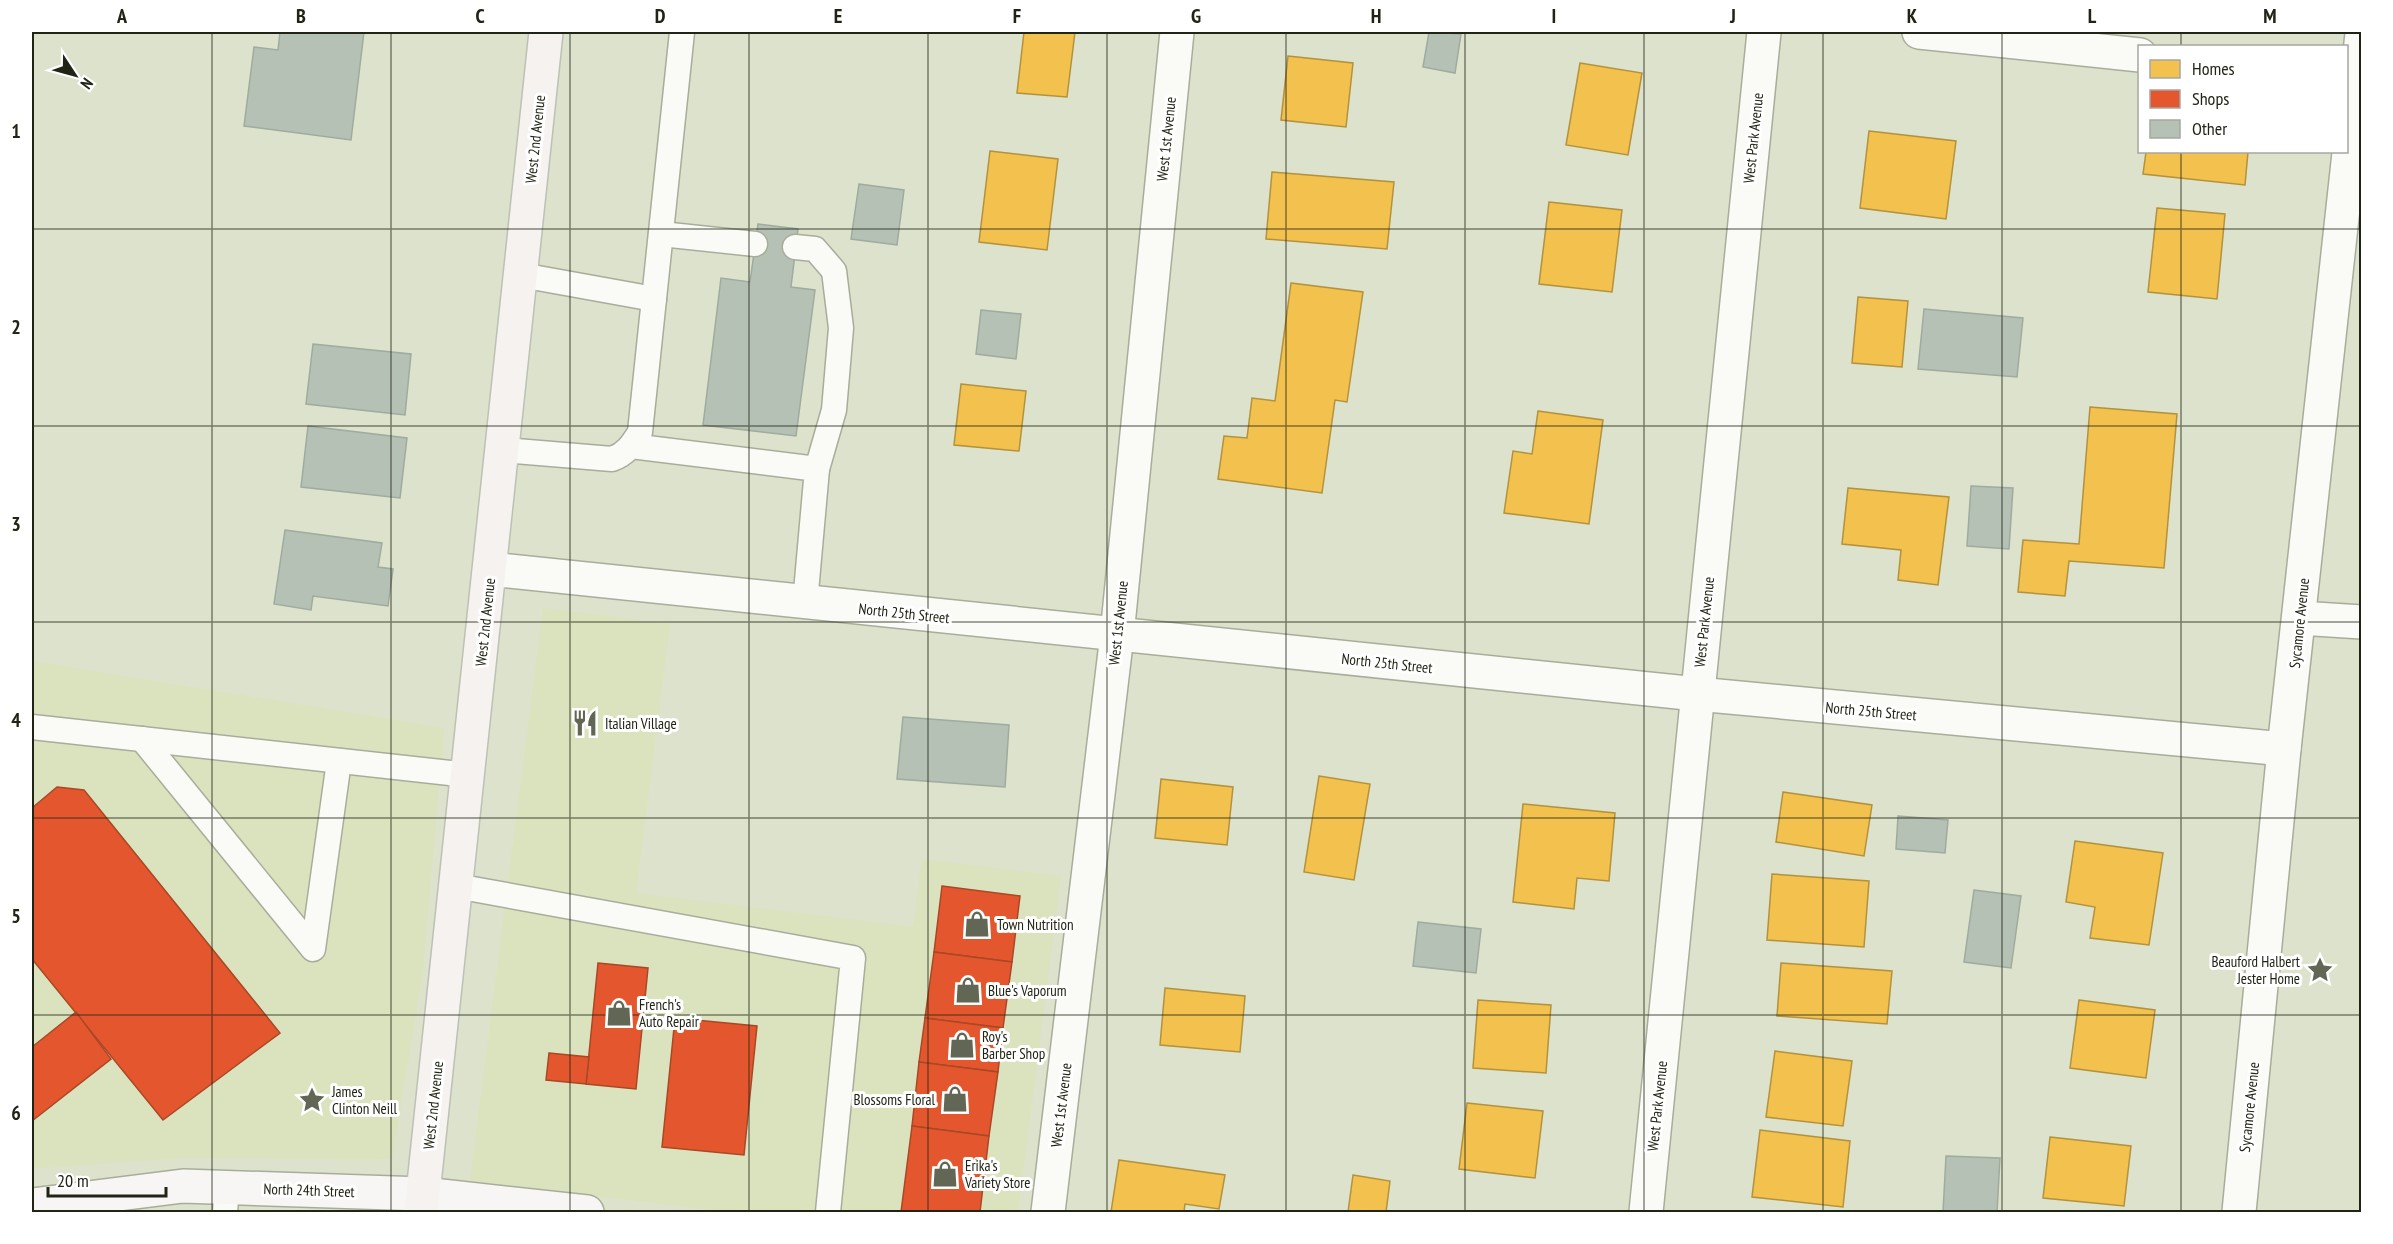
<svg xmlns="http://www.w3.org/2000/svg" width="2393" height="1244" font-family="'PT Sans Narrow',sans-serif">
<style>
.built{fill:#dae3be}
.homes{fill:#f2c14e;stroke:#b3923d;stroke-width:1.5}
.shops{fill:#e4572e;stroke:#a94826;stroke-width:1.5}
.building{fill:#b5c1b4;stroke:#a0ab9f;stroke-width:1.5}
.lines{fill:none;stroke-linecap:round;stroke-linejoin:round}
.lane-casing{stroke:#a8ad9b;stroke-width:27}
.street-casing{stroke:#a8ad9b;stroke-width:36}
.secondary-casing{stroke:#a8ad9b;stroke-width:36}
.primary-casing{stroke:#bdc1b5;stroke-width:36}
.lane{stroke:#fafbf7;stroke-width:24}
.street{stroke:#fafbf7;stroke-width:33}
.secondary{stroke:#f8f6f4;stroke-width:33}
.primary{stroke:#f6f2f0;stroke-width:33}
.grid{fill:none;stroke:#202414;stroke-width:1.5;stroke-opacity:0.55}
.labels{text-anchor:middle;dominant-baseline:central;stroke-width:6;stroke-linejoin:round;paint-order:stroke}
.street-label{font-size:15px;fill:#202414;stroke:#fff}
.poi-label{font-size:15px;fill:#202414;stroke:#fff;text-anchor:start}
.neatline{fill:none;stroke:#202414;stroke-width:2}
.grid-label{font-size:20px;text-anchor:middle;font-weight:bold;fill:#202414}
</style>
<rect width="100%" height="100%" fill="#dce2cb"/>
<g class="built">
<path d="M543,608L670,624L636,893L913,927L922,859L1061,876L1018,1212H729L470,1181Z"/>
<path d="M32,661L444,728L423,971L392,1159L178,1158L32,1169Z"/>
</g>
<g class="homes">
<path d="M1024,32H1075L1067,97L1017,93Z"/>
<path d="M1288,56L1353,63L1346,127L1281,120Z"/>
<path d="M1580,63L1642,73L1628,155L1566,145Z"/>
<path d="M1869,131L1956,141L1946,219L1860,208Z"/>
<path d="M990,151L1058,159L1047,250L979,242Z"/>
<path d="M2146,152H2248L2245,185L2143,174Z"/>
<path d="M1272,172L1394,182L1387,249L1266,239Z"/>
<path d="M1549,202L1622,210L1612,292L1539,284Z"/>
<path d="M2157,208L2225,214L2217,299L2148,292Z"/>
<path d="M1291,283L1363,292L1347,402L1335,400L1322,493L1218,479L1224,436L1247,438L1252,398L1275,401Z"/>
<path d="M1858,297L1908,301L1902,367L1852,363Z"/>
<path d="M961,384L1026,391L1019,451L954,445Z"/>
<path d="M2090,407L2177,414L2164,568L2069,561L2065,596L2018,592L2023,540L2079,544Z"/>
<path d="M1538,411L1603,420L1589,524L1504,513L1513,451L1532,454Z"/>
<path d="M1848,488L1949,497L1938,585L1898,580L1901,550L1842,544Z"/>
<path d="M1319,776L1370,784L1354,880L1304,872Z"/>
<path d="M1161,779L1233,787L1227,845L1155,838Z"/>
<path d="M1783,792L1872,805L1864,856L1776,842Z"/>
<path d="M1523,804L1615,813L1609,881L1577,878L1574,909L1513,902Z"/>
<path d="M2075,841L2163,853L2149,945L2090,938L2095,907L2066,902Z"/>
<path d="M1772,874L1869,881L1864,947L1767,940Z"/>
<path d="M1781,963L1892,971L1887,1024L1777,1016Z"/>
<path d="M1165,988L1245,996L1240,1052L1160,1045Z"/>
<path d="M1478,1000L1551,1005L1546,1073L1473,1068Z"/>
<path d="M2079,1000L2155,1010L2146,1078L2070,1068Z"/>
<path d="M1775,1051L1852,1061L1843,1126L1766,1117Z"/>
<path d="M1467,1103L1543,1111L1535,1178L1459,1169Z"/>
<path d="M1760,1130L1850,1141L1843,1207L1752,1197Z"/>
<path d="M2050,1137L2131,1146L2124,1206L2043,1198Z"/>
<path d="M1119,1160L1225,1175L1219,1209L1185,1204L1184,1212H1111Z"/>
<path d="M1353,1175L1390,1181L1386,1212H1348Z"/>
</g>
<g class="shops">
<path d="M57,787L84,790L280,1033L163,1120L32,959V808Z"/>
<path d="M942,886L1020,896L1012,962L934,952Z"/>
<path d="M934,952L1012,962L1003,1028L925,1018Z"/>
<path d="M598,963L648,968L636,1089L586,1084Z"/>
<path d="M76,1012L111,1059L32,1121V1047Z"/>
<path d="M675,1018L757,1026L744,1155L662,1147Z"/>
<path d="M925,1018L1003,1028L998,1072L919,1062Z"/>
<path d="M549,1053L589,1057L586,1084L546,1080Z"/>
<path d="M919,1062L998,1072L989,1136L912,1126Z"/>
<path d="M912,1126L989,1136L980,1212H901Z"/>
</g>
<g class="building">
<path d="M280,32H364L351,140L244,126L254,47L278,50Z"/>
<path d="M1429,32L1461,34L1455,73L1423,67Z"/>
<path d="M859,184L904,190L897,245L851,239Z"/>
<path d="M758,224L798,229L791,287L815,290L796,436L703,425L721,278L750,282Z"/>
<path d="M1924,309L2023,318L2017,377L1918,369Z"/>
<path d="M981,310L1021,314L1016,359L976,354Z"/>
<path d="M313,344L411,354L405,415L306,404Z"/>
<path d="M308,426L407,438L400,498L301,487Z"/>
<path d="M1971,486L2013,488L2009,549L1967,546Z"/>
<path d="M285,530L382,543L378,567L393,569L388,606L313,596L311,610L274,604Z"/>
<path d="M903,717L1009,725L1005,787L897,779Z"/>
<path d="M1898,816L1948,820L1945,853L1896,849Z"/>
<path d="M1974,890L2021,896L2011,968L1964,962Z"/>
<path d="M1418,922L1481,929L1476,973L1413,966Z"/>
<path d="M1946,1156L2000,1158L1997,1212H1943Z"/>
</g>
<g class="lines">
<g class="lane-casing">
<g id="lane">
<path d="M661,234L755,244"/>
<path d="M795,247L815,249L834,271L841,328L834,410L817,469"/>
<path d="M521,275L654,299"/>
<path d="M631,446L817,469L805,603"/>
<path d="M503,450L612,459C626,454 632,445 640,432L682,32"/>
<path d="M32,727L468,775"/>
<path d="M142,739L313,949L339,761"/>
<path d="M456,886L853,958L828,1212"/>
<path d="M225,1212L227,1187"/>
</g>
</g>
<g class="street-casing">
<g id="street">
<path d="M1919,32L2140,55"/>
<path d="M490,569L1697,694L2284,749"/>
<path d="M2299,618L2362,622"/>
<path d="M1048,1212L1117,635L1177,32"/>
<path d="M1646,1212L1764,32"/>
<path d="M2239,1212L2284,749L2362,34"/>
</g>
</g>
<g class="secondary-casing">
<path id="secondary" d="M32,1205L183,1186L423,1194L587,1212"/>
</g>
<g class="primary-casing">
<path id="primary" d="M421,1212L546,32"/>
</g>
<use href="#lane" class="lane"/>
<use href="#street" class="street"/>
<use href="#secondary" class="secondary"/>
<use href="#primary" class="primary"/>
</g>
<path class="grid" d="M212,32V1212M391,32V1212M570,32V1212M749,32V1212M928,32V1212M1107,32V1212M1286,32V1212M1465,32V1212M1644,32V1212M1823,32V1212M2002,32V1212M2181,32V46M2181,152V1212M32,229H2362M32,426H2362M32,622H2362M32,818H2362M32,1015H2362"/>
<defs>
<g id="restaurant-bare" transform="scale(2.07)"><path d="M-5-6h1v4h1v-4h1v4h1v-4h1v5L-1.5 .5V6h-2V.5L-5-1ZM5-6V6H3V1.5H1.5Q1.5-4 5-6Z" fill="#626654" stroke="#fff" stroke-width="2.5" paint-order="stroke"/></g>
<g id="shop-bare" transform="scale(2.07)"><path d="M-5-2.5h2.3a2.7 3.5 0 0 1 5.4 0H5L5.5 6h-11ZM-1.5-2.5h3a1.5 2.3 0 0 0-3 0Z" fill="#626654" stroke="#fff" stroke-width="2.5" paint-order="stroke"/></g>
<g id="sight-bare" transform="scale(2.07)"><path d="M0-6L1.8-2.2L6-1.7L2.9 1.2L3.7 5.4L0 3.3L-3.7 5.4L-2.9 1.2L-6-1.7L-1.8-2.2Z" fill="#626654" stroke="#fff" stroke-width="2.5" paint-order="stroke"/></g>
</defs>
<g fill-rule="evenodd">
<use href="#restaurant-bare" x="585" y="723"/>
<use href="#shop-bare" x="977" y="924"/>
<use href="#sight-bare" x="2320" y="970"/>
<use href="#shop-bare" x="968" y="990"/>
<use href="#shop-bare" x="619" y="1013"/>
<use href="#shop-bare" x="962" y="1045"/>
<use href="#shop-bare" x="955" y="1099"/>
<use href="#sight-bare" x="312" y="1100"/>
<use href="#shop-bare" x="945" y="1174"/>
</g>
<g class="labels">
<g class="street-label">
<text transform="translate(1753 138) rotate(-84)">West Park Avenue</text>
<text transform="translate(535 139) rotate(-84)">West 2nd Avenue</text>
<text transform="translate(1166 139) rotate(-84)">West 1st Avenue</text>
<text transform="translate(904 613) rotate(6)">North 25th Street</text>
<text transform="translate(485 622) rotate(-84)">West 2nd Avenue</text>
<text transform="translate(1704 622) rotate(-84)">West Park Avenue</text>
<text transform="translate(1118 623) rotate(-84)">West 1st Avenue</text>
<text transform="translate(2299 623) rotate(-84)">Sycamore Avenue</text>
<text transform="translate(1387 663) rotate(6)">North 25th Street</text>
<text transform="translate(1871 711) rotate(5)">North 25th Street</text>
<text transform="translate(433 1105) rotate(-84)">West 2nd Avenue</text>
<text transform="translate(1061 1105) rotate(-83)">West 1st Avenue</text>
<text transform="translate(1657 1106) rotate(-84)">West Park Avenue</text>
<text transform="translate(2249 1107) rotate(-84)">Sycamore Avenue</text>
<text transform="translate(309 1190) rotate(2)">North 24th Street</text>
</g>
<g class="poi-label">
<text x="605" y="723">Italian Village</text>
<text x="997" y="924">Town Nutrition</text>
<text x="2300" y="961" text-anchor="end">Beauford Halbert<tspan x="2300" dy="17">Jester Home</tspan></text>
<text x="988" y="990">Blue's Vaporum</text>
<text x="639" y="1004">French's<tspan x="639" dy="17">Auto Repair</tspan></text>
<text x="982" y="1036">Roy's<tspan x="982" dy="17">Barber Shop</tspan></text>
<text x="332" y="1091">James<tspan x="332" dy="17">Clinton Neill</tspan></text>
<text x="935" y="1099" text-anchor="end">Blossoms Floral</text>
<text x="965" y="1165">Erika's<tspan x="965" dy="17">Variety Store</tspan></text>
</g>
</g>
<rect width="2393" height="1244" fill="none" stroke="#ffffff" stroke-width="66"/>
<rect x="2138" y="45" width="210" height="108" fill="#ffffff" stroke="#a6a7a1" stroke-width="1.5"/>
<rect x="2150" y="60" width="30" height="18" fill="#f2c14e" stroke="#a6a7a1" stroke-width="1.5"/>
<text x="2192" y="75" font-size="18" fill="#202414">Homes</text>
<rect x="2150" y="90" width="30" height="18" fill="#e4572e" stroke="#a6a7a1" stroke-width="1.5"/>
<text x="2192" y="105" font-size="18" fill="#202414">Shops</text>
<rect x="2150" y="120" width="30" height="18" fill="#b5c1b4" stroke="#a6a7a1" stroke-width="1.5"/>
<text x="2192" y="135" font-size="18" fill="#202414">Other</text>
<g transform="translate(75 75) rotate(126)" stroke="#ffffff" stroke-width="4.5" paint-order="stroke">
<path d="M0-4.5L10 22L0 15L-10 22Z" fill="#202414"/>
<text y="-9" font-size="16" font-weight="bold" text-anchor="middle" fill="#202414">N</text>
</g>
<path d="M48 1187v9h118v-9" fill="none" stroke="#202414" stroke-width="3"/>
<text x="57" y="1187" font-size="18" fill="#202414" stroke="#ffffff" stroke-width="4.5" paint-order="stroke">20 m</text>
<rect x="33" y="33" width="2327" height="1178" class="neatline"/>
<g class="grid-label">
<text x="122" y="23">A</text>
<text x="301" y="23">B</text>
<text x="480" y="23">C</text>
<text x="660" y="23">D</text>
<text x="838" y="23">E</text>
<text x="1017" y="23">F</text>
<text x="1196" y="23">G</text>
<text x="1376" y="23">H</text>
<text x="1554" y="23">I</text>
<text x="1733" y="23">J</text>
<text x="1912" y="23">K</text>
<text x="2092" y="23">L</text>
<text x="2270" y="23">M</text>
<text x="16" y="138">1</text>
<text x="16" y="334">2</text>
<text x="16" y="531">3</text>
<text x="16" y="727">4</text>
<text x="16" y="923">5</text>
<text x="16" y="1120">6</text>
</g>
</svg>
